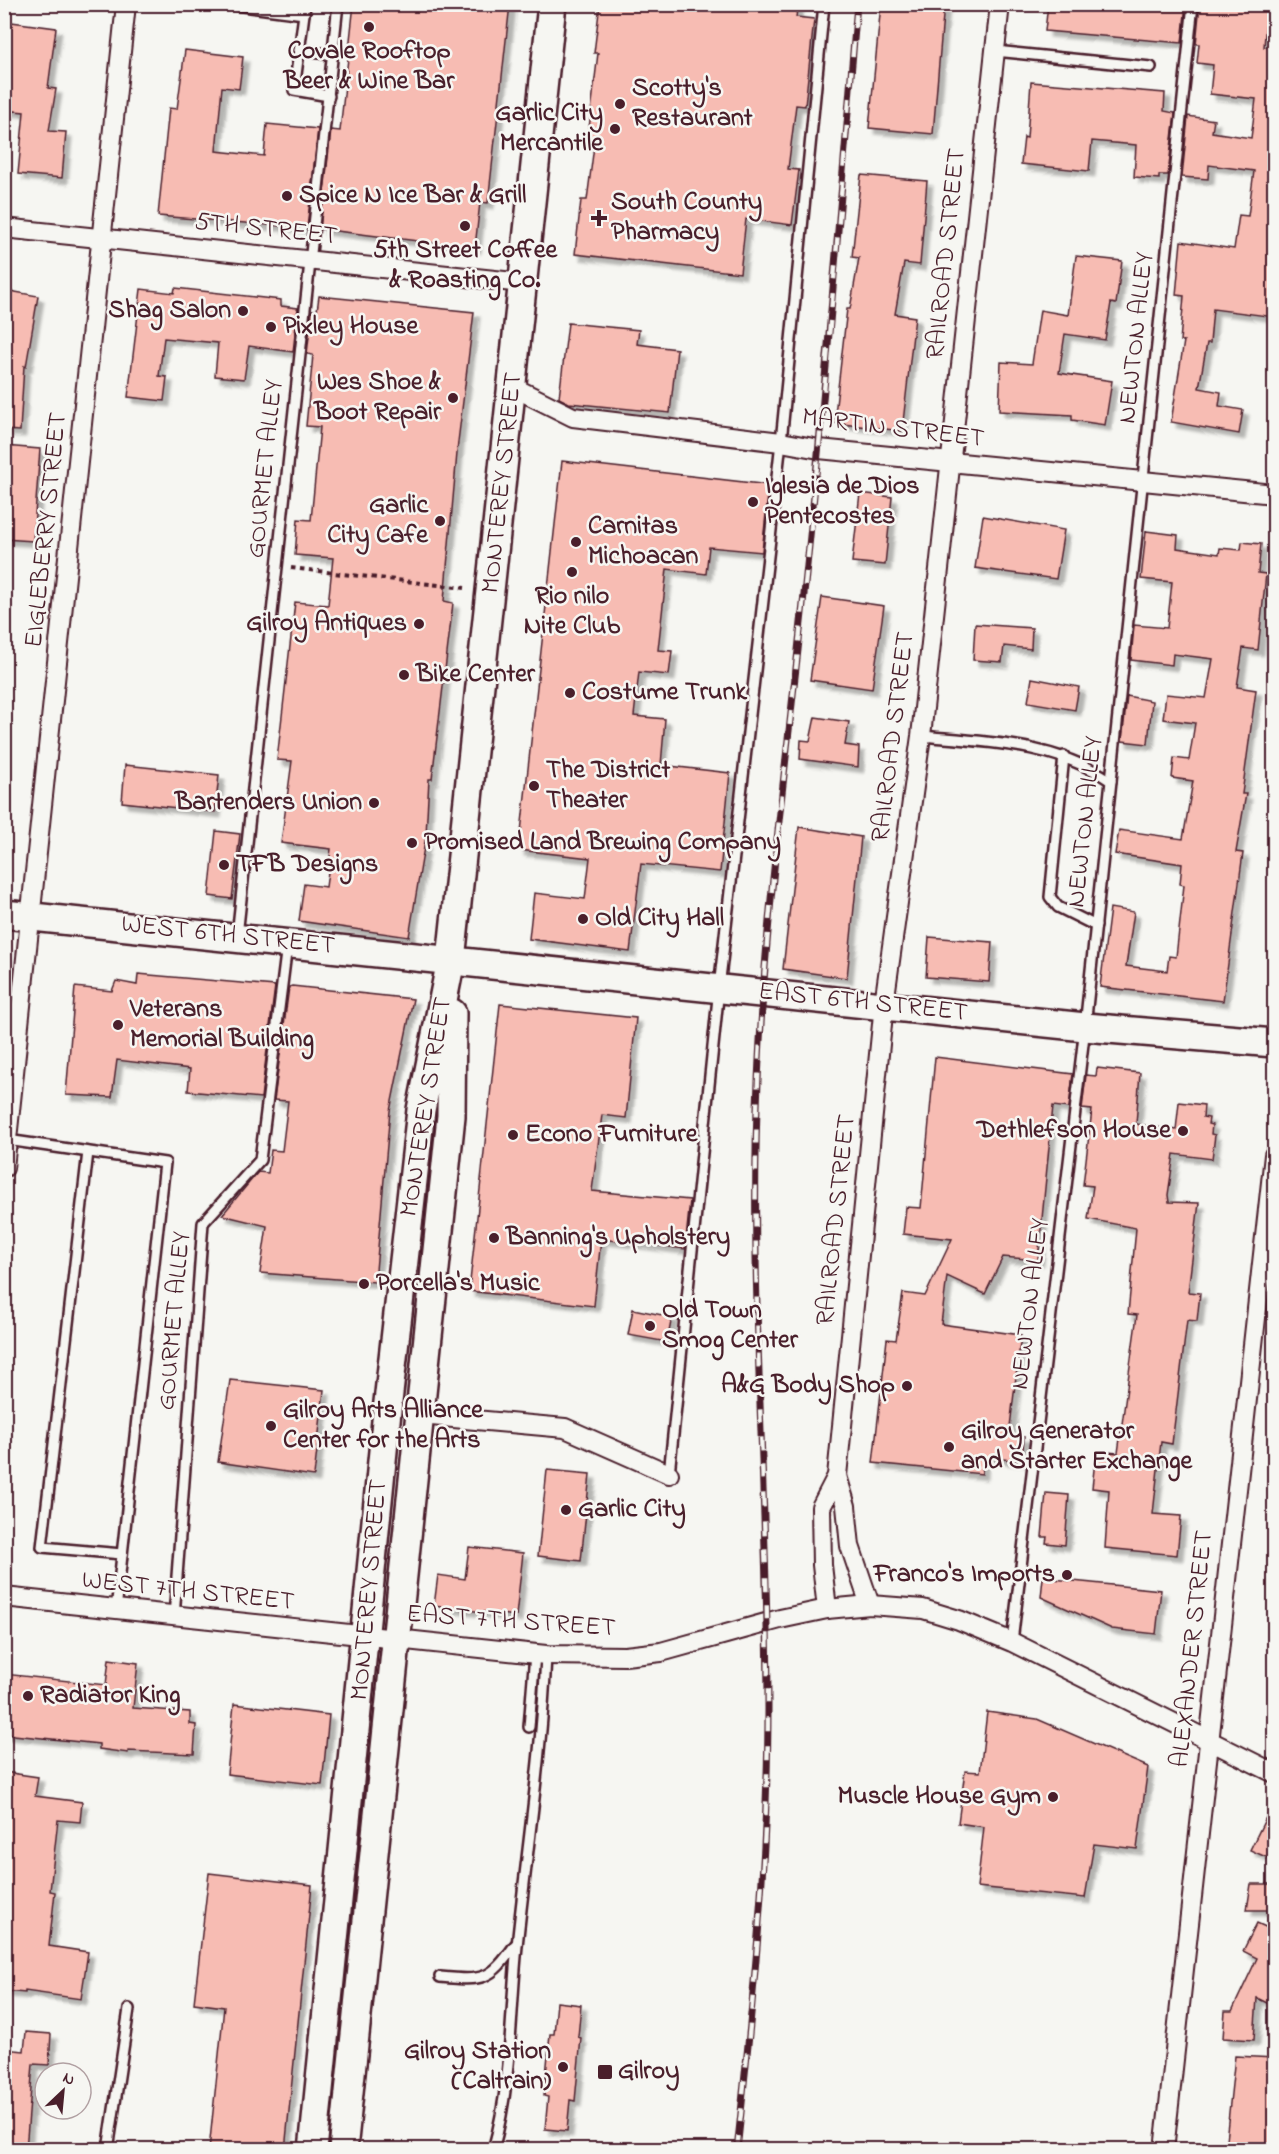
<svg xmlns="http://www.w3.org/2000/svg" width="1279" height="2154" font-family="'Indie Flower',sans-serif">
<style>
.building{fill:#f7bcb3;stroke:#4a1f2b;stroke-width:1.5;filter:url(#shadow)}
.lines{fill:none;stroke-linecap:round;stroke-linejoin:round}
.lane-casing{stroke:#4a1f2b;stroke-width:14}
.street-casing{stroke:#4a1f2b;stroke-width:22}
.secondary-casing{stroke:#4a1f2b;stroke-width:32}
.path{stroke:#4a1f2b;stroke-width:4;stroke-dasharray:4.5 4.5;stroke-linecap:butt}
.lane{stroke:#f6f6f2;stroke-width:9}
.street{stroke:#f6f6f2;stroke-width:18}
.secondary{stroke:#f6f6f2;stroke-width:27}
.rail-casing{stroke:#4a1f2b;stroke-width:7}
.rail{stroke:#f6f6f2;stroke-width:4.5;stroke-dasharray:14;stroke-linecap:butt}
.poi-dot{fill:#4a1f2b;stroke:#f6f6f2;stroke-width:2}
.labels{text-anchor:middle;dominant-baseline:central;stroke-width:5;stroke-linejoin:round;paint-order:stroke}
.poi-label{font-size:26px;font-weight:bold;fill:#4a1f2b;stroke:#f6f6f2;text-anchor:start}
.street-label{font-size:26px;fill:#4a1f2b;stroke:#f6f6f2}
</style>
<defs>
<filter id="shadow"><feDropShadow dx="5.5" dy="5.5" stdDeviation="1.5" flood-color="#0004"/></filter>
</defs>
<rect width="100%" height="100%" fill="#f6f6f2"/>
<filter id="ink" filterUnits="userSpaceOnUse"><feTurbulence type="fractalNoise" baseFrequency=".0167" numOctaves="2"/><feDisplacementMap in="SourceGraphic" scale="12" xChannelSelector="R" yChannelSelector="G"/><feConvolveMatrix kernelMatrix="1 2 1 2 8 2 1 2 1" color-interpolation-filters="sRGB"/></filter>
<g filter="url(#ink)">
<g class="building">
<path d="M354,4H510L488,203L480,202L475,248L320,229L331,130L340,131Z"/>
<path d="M600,4H798L796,17L814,19L805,106L796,105L788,169L799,170L792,225L746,219L740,273L575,254L581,200H587L594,146L587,145L598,53H594Z"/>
<path d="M881,4H944L933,134L869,128Z"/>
<path d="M1048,4H1186L1182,43L1045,31Z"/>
<path d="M1200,4H1232L1267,9L1264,47L1275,48V317L1213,309L1210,343H1207L1199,388L1221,392L1219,406L1243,410L1239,434L1171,422L1184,341H1180L1184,296L1176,295L1181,241L1234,249L1239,215L1248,216L1254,171L1209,165L1208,179L1182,177L1188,116L1214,120L1212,132L1251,138L1256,99L1210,94L1213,65L1197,63L1199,44H1196Z"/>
<path d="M4,21L56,28L48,88L56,89L49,131L66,132L62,178L18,174L24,112L4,110Z"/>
<path d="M185,50L243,57L239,89L222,87L216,151L264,156L267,124L318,129L307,228L158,216L169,108L177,109Z"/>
<path d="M1031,82L1165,93L1164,111L1175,113L1168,175H1159V179L1134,177L1136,145L1092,141L1089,171L1021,164L1024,137L1027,138Z"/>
<path d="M861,175L927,181L920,265L904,263L895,314L915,317L902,431L834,423L847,309H850L859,258L852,257Z"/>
<path d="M1076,256L1122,261L1116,304L1111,303L1105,340L1065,334L1059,373L1112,381L1105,425L1072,420V415L999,411L1001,362L1032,364L1040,310L1068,315Z"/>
<path d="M175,288L281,300V306L298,308L293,352L249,346L244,379L215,376L218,343L164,338L159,376L167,377L164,401L128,397L141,289L174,293Z"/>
<path d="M4,290L38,296L26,367L24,366L20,431L4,430Z"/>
<path d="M319,296L474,312L458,442L444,601L453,603L432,779H429L426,835L409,937L299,921L304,884L326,887L331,849L281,843L292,761L277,760L295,602L328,605L333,558L295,555L298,519L311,520L320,427L306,426L313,355L307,354L312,310L317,311Z"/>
<path d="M568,323L639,330L637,344L677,349L670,413L569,403L559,398Z"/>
<path d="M4,446L40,449L33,541L4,539Z"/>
<path d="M562,461L769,485L762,552L709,547L706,574L667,569L658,650L672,651L669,675L639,672L634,716L665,719L661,765L730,773L720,872L641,864L630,952L529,939L534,893L585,899L590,858L519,850Z"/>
<path d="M860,493L892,497L885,565L852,562Z"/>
<path d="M983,516L1064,530L1056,579L975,568Z"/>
<path d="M1146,531L1178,535L1177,548L1219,554L1220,548L1241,550L1242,542L1261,544L1258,573L1266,574L1258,650L1243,648L1237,687L1256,690L1242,794H1246L1236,852L1243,853L1223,1001L1100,987L1110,908L1134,912L1126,966L1167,971L1169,956L1176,957L1184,885L1180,884L1182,864L1115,854L1119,830L1183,839L1193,781L1172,778L1174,758L1189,760L1195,723L1163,719L1166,694L1206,698L1213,659L1173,654L1172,665L1131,660L1134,625L1167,628L1172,582L1141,579Z"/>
<path d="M822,597L884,606L872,689L810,680Z"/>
<path d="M975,624L1032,628L1031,649L1004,646L1002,662L973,660Z"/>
<path d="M1032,678L1079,687L1075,710L1028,702Z"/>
<path d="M1127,696L1152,701L1148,744L1122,741Z"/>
<path d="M815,717L849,722L845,745L859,747L858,767L800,759L801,740L810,741Z"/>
<path d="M125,765L219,775L215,812L122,802Z"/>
<path d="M799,827L861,837L847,978L783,969Z"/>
<path d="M216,831L240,834L232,899L209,896Z"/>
<path d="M929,937L992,942L989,982L926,977Z"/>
<path d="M138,974L275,986L261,1098L188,1091L190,1069L117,1060L112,1097L66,1095L75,987L112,991L116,981L137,985Z"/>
<path d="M292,986L413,999L390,1111L375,1282L260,1273L267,1226L222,1215L258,1172L268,1173L271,1150L282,1151L288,1101L274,1100L289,987Z"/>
<path d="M500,1004L636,1018L626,1118L602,1115L592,1191L690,1200L685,1249L601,1239L594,1306L469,1291Z"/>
<path d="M935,1057L1073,1074L1069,1108L1053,1106L1038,1260L1003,1257L985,1294L947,1276L941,1324L1021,1335L1009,1435L1024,1437L1022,1461L983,1457L982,1474L873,1463L887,1339L896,1340L903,1293L925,1296L952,1239L903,1234L906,1207L921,1208Z"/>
<path d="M1097,1068L1140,1073L1136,1124L1176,1130L1179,1102L1204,1105L1203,1117L1209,1118L1208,1124L1212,1125L1211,1134L1215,1135L1212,1159L1174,1154L1168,1195L1169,1202L1199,1203L1188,1292L1200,1293L1197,1321L1187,1320L1172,1444L1161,1442L1153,1514L1181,1516L1177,1555L1105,1548L1109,1490L1092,1488L1096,1451L1118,1453L1137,1315L1128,1314L1136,1228L1088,1219L1093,1186L1083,1185L1092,1110L1082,1109L1086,1075L1096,1076Z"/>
<path d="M633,1309L672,1317L667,1342L628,1335Z"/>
<path d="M230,1380L324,1390L314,1476L218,1462Z"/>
<path d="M547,1470L590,1474L581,1561L538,1556Z"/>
<path d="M1046,1493L1069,1495L1065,1545L1046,1543L1047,1537H1042Z"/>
<path d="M469,1547L523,1553L516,1616L434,1606L438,1575L465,1579Z"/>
<path d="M1043,1578L1161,1590L1156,1634L1112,1629L1041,1597Z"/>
<path d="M109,1659L138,1663L133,1708L190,1712V1724L196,1725L194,1754L128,1751V1753L99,1749V1744L4,1734V1674L106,1685Z"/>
<path d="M234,1704L329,1715L322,1785L227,1774Z"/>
<path d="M987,1712L1037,1719L1148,1767L1137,1849L1094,1844L1085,1898L977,1887L984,1827L958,1823L965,1771L980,1772Z"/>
<path d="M4,1772L38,1777L35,1796L82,1802L80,1822L58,1820L50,1891L55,1892L49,1946L88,1952L81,1999L25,1991V1993L4,1991Z"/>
<path d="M1275,1799V1861L1250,1850Z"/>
<path d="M209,1873L312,1885L285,2150H209L224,2007L194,2003Z"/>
<path d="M1251,1884H1275V1910H1247Z"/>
<path d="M1275,1920V2007L1257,1998L1254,2040L1223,2038L1225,2011H1232L1257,1958L1243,1951L1257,1923L1270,1929Z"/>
<path d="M557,2002L581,2005L578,2037L581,2038L575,2101L570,2100L567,2131L545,2129L548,2097L544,2096L550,2034H554Z"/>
<path d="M26,2032L51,2034L49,2065L33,2064L26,2150H4V2049L24,2051Z"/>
<path d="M1235,2056L1275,2058V2150H1225Z"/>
</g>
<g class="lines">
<g class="lane-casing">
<g id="lane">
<path d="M227,4L304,14L305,4"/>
<path d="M304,14L294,90L329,96"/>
<path d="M299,50L333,55"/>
<path d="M995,51L1151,67"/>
<path d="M921,736C987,742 1055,743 1111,781"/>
<path d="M1064,756L1050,897L1058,907L1096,926"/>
<path d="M237,936L338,4"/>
<path d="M7,1140L165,1163L116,1610"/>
<path d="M88,1152L42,1547L122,1554"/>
<path d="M669,1474L719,988L781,442L824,4"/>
<path d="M174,1617L203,1223L260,1160L287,945"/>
<path d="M1012,1642L1085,1027L1193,4"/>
<path d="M529,1727L535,1654"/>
<path d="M440,1977C483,1981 490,1981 515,1945"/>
<path d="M108,2150L129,2009"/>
<path d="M493,2150C512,2083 510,2014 517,1946C527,1849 542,1753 546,1655"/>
</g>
</g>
<g class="street-casing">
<g id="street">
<path d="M4,228L523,283"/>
<path d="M513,387L573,417L781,442L819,449L1274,494"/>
<path d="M4,1168L126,4"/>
<path d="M420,1415L565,1428L669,1474"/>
<path d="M837,1476L846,1506L850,1546L870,1605"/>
<path d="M4,1597L546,1655L625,1656L661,1652L780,1619L827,1609L870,1605L923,1609L959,1620L1012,1642L1274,1773"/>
<path d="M827,1609L822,1565L821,1507L837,1476L884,1004L921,736L1000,4"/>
<path d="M1164,2150L1274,1155"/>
</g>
</g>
<g class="secondary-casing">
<g id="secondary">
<path d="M4,914L1085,1027L1274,1043"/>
<path d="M313,2150L387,1411L421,1110L451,960L552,4"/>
<path d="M343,2150L451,1116L452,1013"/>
</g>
</g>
<path class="path" d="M291,568L465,588"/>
<use href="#lane" class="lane"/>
<use href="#street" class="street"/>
<use href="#secondary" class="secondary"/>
<g class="rail-casing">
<path id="rail" d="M737,2150C753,2002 768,1856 768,1708C768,1498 749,1290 758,1081C765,912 789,743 806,575C826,385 841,195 857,4"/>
</g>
<use href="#rail" class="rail"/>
</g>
</g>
<g class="poi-dot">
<circle cx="369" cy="27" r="6"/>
<circle cx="620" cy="104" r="6"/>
<circle cx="615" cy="129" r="6"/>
<circle cx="287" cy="196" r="6"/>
<path d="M596 209h6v6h6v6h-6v6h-6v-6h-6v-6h6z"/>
<circle cx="465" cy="226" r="6"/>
<circle cx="243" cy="311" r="6"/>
<circle cx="271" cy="327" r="6"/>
<circle cx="453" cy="398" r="6"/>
<circle cx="753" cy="502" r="6"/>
<circle cx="440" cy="521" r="6"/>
<circle cx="576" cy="542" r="6"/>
<circle cx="572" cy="572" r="6"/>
<circle cx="419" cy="624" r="6"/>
<circle cx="404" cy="675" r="6"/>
<circle cx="570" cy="693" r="6"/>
<circle cx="534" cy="786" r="6"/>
<circle cx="374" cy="803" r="6"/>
<circle cx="412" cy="843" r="6"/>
<circle cx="224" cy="865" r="6"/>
<circle cx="583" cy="919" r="6"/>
<circle cx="118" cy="1025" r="6"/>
<circle cx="1183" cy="1131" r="6"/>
<circle cx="513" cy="1135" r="6"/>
<circle cx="494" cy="1238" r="6"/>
<circle cx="364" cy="1284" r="6"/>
<circle cx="650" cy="1326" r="6"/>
<circle cx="907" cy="1386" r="6"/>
<circle cx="271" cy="1426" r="6"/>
<circle cx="949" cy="1447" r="6"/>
<circle cx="566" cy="1510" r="6"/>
<circle cx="1067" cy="1575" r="6"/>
<circle cx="28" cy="1696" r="6"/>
<circle cx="1053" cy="1797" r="6"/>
<circle cx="563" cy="2067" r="6"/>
<rect x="597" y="2064" width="16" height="16" rx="3"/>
</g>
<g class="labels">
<g class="poi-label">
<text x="369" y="52" text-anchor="middle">Covale Rooftop<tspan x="369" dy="30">Beer &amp; Wine Bar</tspan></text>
<text x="632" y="89">Scotty's<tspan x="632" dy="30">Restaurant</tspan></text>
<text x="603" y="114" text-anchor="end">Garlic City<tspan x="603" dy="30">Mercantile</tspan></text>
<text x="299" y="196">Spice N Ice Bar &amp; Grill</text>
<text x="611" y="203">South County<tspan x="611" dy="30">Pharmacy</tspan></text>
<text x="465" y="251" text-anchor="middle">5th Street Coffee<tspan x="465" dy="30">&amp; Roasting Co.</tspan></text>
<text x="231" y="311" text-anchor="end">Shag Salon</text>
<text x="283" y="327">Pixley House</text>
<text x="441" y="383" text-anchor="end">Wes Shoe &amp;<tspan x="441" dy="30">Boot Repair</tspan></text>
<text x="765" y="487">Iglesia de Dios<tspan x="765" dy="30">Pentecostes</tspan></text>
<text x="428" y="506" text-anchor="end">Garlic<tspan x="428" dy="30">City Cafe</tspan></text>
<text x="588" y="527">Carnitas<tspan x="588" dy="30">Michoacan</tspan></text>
<text x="572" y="597" text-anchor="middle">Rio nilo<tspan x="572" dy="30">Nite Club</tspan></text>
<text x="407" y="624" text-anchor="end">Gilroy Antiques</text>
<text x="416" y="675">Bike Center</text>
<text x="582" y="693">Costume Trunk</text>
<text x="546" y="771">The District<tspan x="546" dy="30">Theater</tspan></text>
<text x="362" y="803" text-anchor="end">Bartenders Union</text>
<text x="424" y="843">Promised Land Brewing Company</text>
<text x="236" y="865">TFB Designs</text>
<text x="595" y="919">Old City Hall</text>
<text x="130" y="1010">Veterans<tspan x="130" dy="30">Memorial Building</tspan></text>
<text x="1171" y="1131" text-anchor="end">Dethlefson House</text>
<text x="525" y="1135">Econo Furniture</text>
<text x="506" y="1238">Banning's Upholstery</text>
<text x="376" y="1284">Porcella's Music</text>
<text x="662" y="1311">Old Town<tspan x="662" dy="30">Smog Center</tspan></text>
<text x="895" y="1386" text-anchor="end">A&amp;G Body Shop</text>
<text x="283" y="1411">Gilroy Arts Alliance<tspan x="283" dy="30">Center for the Arts</tspan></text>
<text x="961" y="1432">Gilroy Generator<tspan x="961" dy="30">and Starter Exchange</tspan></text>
<text x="578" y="1510">Garlic City</text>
<text x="1055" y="1575" text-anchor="end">Franco's Imports</text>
<text x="40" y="1696">Radiator King</text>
<text x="1041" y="1797" text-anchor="end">Muscle House Gym</text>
<text x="551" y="2052" text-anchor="end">Gilroy Station<tspan x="551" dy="30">(Caltrain)</tspan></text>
<text x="618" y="2072">Gilroy</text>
</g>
<g class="street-label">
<text transform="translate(266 230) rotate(6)">5TH STREET</text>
<text transform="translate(947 254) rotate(-84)">RAILROAD STREET</text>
<text transform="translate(1137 338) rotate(-84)">NEWTON ALLEY</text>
<text transform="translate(893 429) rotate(7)">MARTIN STREET</text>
<text transform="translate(266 469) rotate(-84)">GOURMET ALLEY</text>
<text transform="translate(503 483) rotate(-84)">MONTEREY STREET</text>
<text transform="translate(47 530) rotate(-84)">EIGLEBERRY STREET</text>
<text transform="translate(894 737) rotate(-83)">RAILROAD STREET</text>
<text transform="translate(1086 822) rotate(-84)">NEWTON ALLEY</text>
<text transform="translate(228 936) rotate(6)">WEST 6TH STREET</text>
<text transform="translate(863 1003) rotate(6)">EAST 6TH STREET</text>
<text transform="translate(427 1107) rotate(-81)">MONTEREY STREET</text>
<text transform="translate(837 1220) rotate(-84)">RAILROAD STREET</text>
<text transform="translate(1031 1304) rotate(-83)">NEWTON ALLEY</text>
<text transform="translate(175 1321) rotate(-85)">GOURMET ALLEY</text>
<text transform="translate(370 1590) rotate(-85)">MONTEREY STREET</text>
<text transform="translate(188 1592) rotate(6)">WEST 7TH STREET</text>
<text transform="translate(511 1622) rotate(4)">EAST 7TH STREET</text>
<text transform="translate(1193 1649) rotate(-84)">ALEXANDER STREET</text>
</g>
</g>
<rect width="1279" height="2154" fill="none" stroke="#f6f6f2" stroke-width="24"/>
<rect x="12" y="12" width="1255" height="2130" fill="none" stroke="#4a1f2b" stroke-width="2" filter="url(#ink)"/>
<g transform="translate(63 2091) rotate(26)"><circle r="28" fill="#f6f6f2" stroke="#b1a0a2" stroke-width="1.5"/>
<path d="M0-4.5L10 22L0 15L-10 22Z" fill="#4a1f2b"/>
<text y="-9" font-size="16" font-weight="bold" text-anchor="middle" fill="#4a1f2b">N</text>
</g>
</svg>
